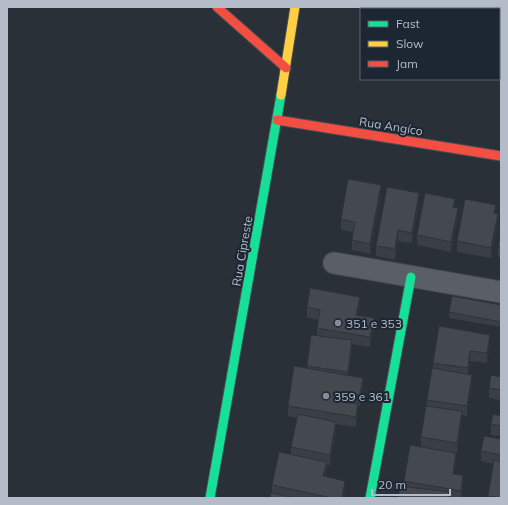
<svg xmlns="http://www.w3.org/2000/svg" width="508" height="505" font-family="Mulish,sans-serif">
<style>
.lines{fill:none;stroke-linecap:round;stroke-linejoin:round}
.street-casing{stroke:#484c53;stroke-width:23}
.fast-casing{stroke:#484c53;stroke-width:11}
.slow-casing{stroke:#484c53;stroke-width:11}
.jam-casing{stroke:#484c53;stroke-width:11}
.street{stroke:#5a5e66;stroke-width:21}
.fast{stroke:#16e098;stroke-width:9}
.slow{stroke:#ffcf43;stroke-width:9}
.jam{stroke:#f24e42;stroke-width:9}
.wall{fill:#3a3f45}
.shaded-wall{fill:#303338}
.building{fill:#444950;stroke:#303338}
.poi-dot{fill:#848b96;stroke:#1d2633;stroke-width:1.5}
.labels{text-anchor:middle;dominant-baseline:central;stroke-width:4;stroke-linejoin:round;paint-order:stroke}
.street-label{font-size:12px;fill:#b4bcc9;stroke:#1d2633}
.poi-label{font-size:12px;fill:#b4bcc9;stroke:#1d2633;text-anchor:start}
</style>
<rect width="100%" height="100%" fill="#2a3038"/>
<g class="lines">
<g class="street-casing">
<g id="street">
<path d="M461,9V7"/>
<path d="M334,263L501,292"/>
</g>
</g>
<g class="fast-casing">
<g id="fast">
<path d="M210,498L281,95"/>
<path d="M370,498L411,277"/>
</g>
</g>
<g class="slow-casing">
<path id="slow" d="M281,95L295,7"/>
</g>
<g class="jam-casing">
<g id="jam">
<path d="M217,7L286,68"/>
<path d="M277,120L501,156"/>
</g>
</g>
<use href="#street" class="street"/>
<use href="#fast" class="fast"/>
<use href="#slow" class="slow"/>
<use href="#jam" class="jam"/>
</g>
<g class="wall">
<rect x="374" y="7" width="44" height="2"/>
<rect x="499" y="20" width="2" height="42"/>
<path d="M381,195L370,254L352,250V240L353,232L341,230V219Z"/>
<path d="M419,203L412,243L398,241L395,260L376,256V246Z"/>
<path d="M455,207L458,218L451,252L417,245V235Z"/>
<path d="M496,213L498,224L491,258L457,252V241Z"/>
<path d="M501,233V258L498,257V247Z"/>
<path d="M501,305V327L449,318V312Z"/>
<path d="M307,307L360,308L358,316L374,329L370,347L352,344V350L348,376L363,388L360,406L358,405V414L356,427L336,424V432L330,465H327V472L325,477L345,491L344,498H270L272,493V485L291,454V447L297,418L288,416V406L307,369V366L317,335V328L319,320L307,318Z"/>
<path d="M490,345L487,363L470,361L468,374L472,385L467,416L462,415V421L457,453H456V463L454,474L463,486L461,498H398L404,487V481L421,447V437L427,406V400L433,368V363Z"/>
<path d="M501,377V400L489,398V388Z"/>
<path d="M501,416V498H488L494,464L481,461V451L500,439V436L491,435V424Z"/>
</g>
<g class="shaded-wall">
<path d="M381,185V195L370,254V244Z"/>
<path d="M419,193V203L412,243V233Z"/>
<path d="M458,208V218L451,252V242Z"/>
<path d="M498,214V224L491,258V248Z"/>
<path d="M398,230V241L395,260V249Z"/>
<path d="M360,297V308L356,326V315Z"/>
<path d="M374,318V329L370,347V337Z"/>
<path d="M490,335V345L487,363V353Z"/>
<path d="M352,340V350L348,382V372Z"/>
<path d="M470,351V361L468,379V368Z"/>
<path d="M472,375V385L467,416V406Z"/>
<path d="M363,378V388L360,406V395Z"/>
<path d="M358,404V414L356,427V417Z"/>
<path d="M462,411V421L457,453V443Z"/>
<path d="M336,422V432L330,465V455Z"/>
<path d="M456,453V463L453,484V474Z"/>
<path d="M327,462V472L323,487V476Z"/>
<path d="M463,475V486L461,498V491Z"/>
<path d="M345,481V491L344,498H342Z"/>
</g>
<g class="building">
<path d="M374,7H388L398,9H374Z"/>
<rect x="499" y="20" width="2" height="32"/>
<path d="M348,179L381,185L370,244L352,240L355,222L341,219Z"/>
<path d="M387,187L419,193L412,233L398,230L395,249L376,246Z"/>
<path d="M425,193L455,199L453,207L458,208L451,242L417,235Z"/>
<path d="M465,199L496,205L494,213L498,214L491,248L457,241Z"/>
<path d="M501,233V248L498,247Z"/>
<path d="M310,288L360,297L356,315L374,318L370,337L317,328L320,310L307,307Z"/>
<path d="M452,296L501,305V322L449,312Z"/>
<path d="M439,326L490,335L487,353L470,351L468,368L433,363Z"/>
<path d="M311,335L352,340L348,372L307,366Z"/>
<path d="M294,366L363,378L360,395L344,393L342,402L358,404L356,417L288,406Z"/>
<path d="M432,368L472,375L467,406L427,400Z"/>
<path d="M491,375L501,377V390L489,388Z"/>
<path d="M426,406L462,411L457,443L421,437Z"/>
<path d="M298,414L336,422L330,455L291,447Z"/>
<path d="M493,414L501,416V426L491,424Z"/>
<path d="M501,432V455L481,451L484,436L500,439Z"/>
<path d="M410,445L456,453L453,474L463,475L461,491L404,481Z"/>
<path d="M279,452L327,462L323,476L345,481L342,498H332L272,485Z"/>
<path d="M494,460L501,462V498L488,496Z"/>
<path d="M400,486L449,492L448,498H398Z"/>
<path d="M271,493L296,498H270Z"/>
</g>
<g class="poi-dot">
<circle cx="338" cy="323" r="4"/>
<circle cx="326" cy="396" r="4"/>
</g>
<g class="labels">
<g class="street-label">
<text transform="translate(391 126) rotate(9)">Rua Angíco</text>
<text transform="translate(242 251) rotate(-80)">Rua Cipreste</text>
</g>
<g class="poi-label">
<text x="346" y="323">351 e 353</text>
<text x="334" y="396">359 e 361</text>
</g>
</g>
<rect width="508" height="505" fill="none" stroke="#b4bcc9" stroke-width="16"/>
<rect x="360" y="8" width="140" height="72" fill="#1d2633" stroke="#59626f"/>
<rect x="368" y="21" width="20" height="6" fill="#16e098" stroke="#59626f"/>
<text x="396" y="28" font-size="12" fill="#b4bcc9">Fast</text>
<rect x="368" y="41" width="20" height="6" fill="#ffcf43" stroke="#59626f"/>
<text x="396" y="48" font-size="12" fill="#b4bcc9">Slow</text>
<rect x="368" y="61" width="20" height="6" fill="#f24e42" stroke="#59626f"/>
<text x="396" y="68" font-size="12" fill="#b4bcc9">Jam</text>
<path d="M372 489v6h78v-6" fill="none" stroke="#b4bcc9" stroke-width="2"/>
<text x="378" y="489" font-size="12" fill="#b4bcc9" stroke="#1d2633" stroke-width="3" paint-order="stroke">20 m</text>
</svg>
